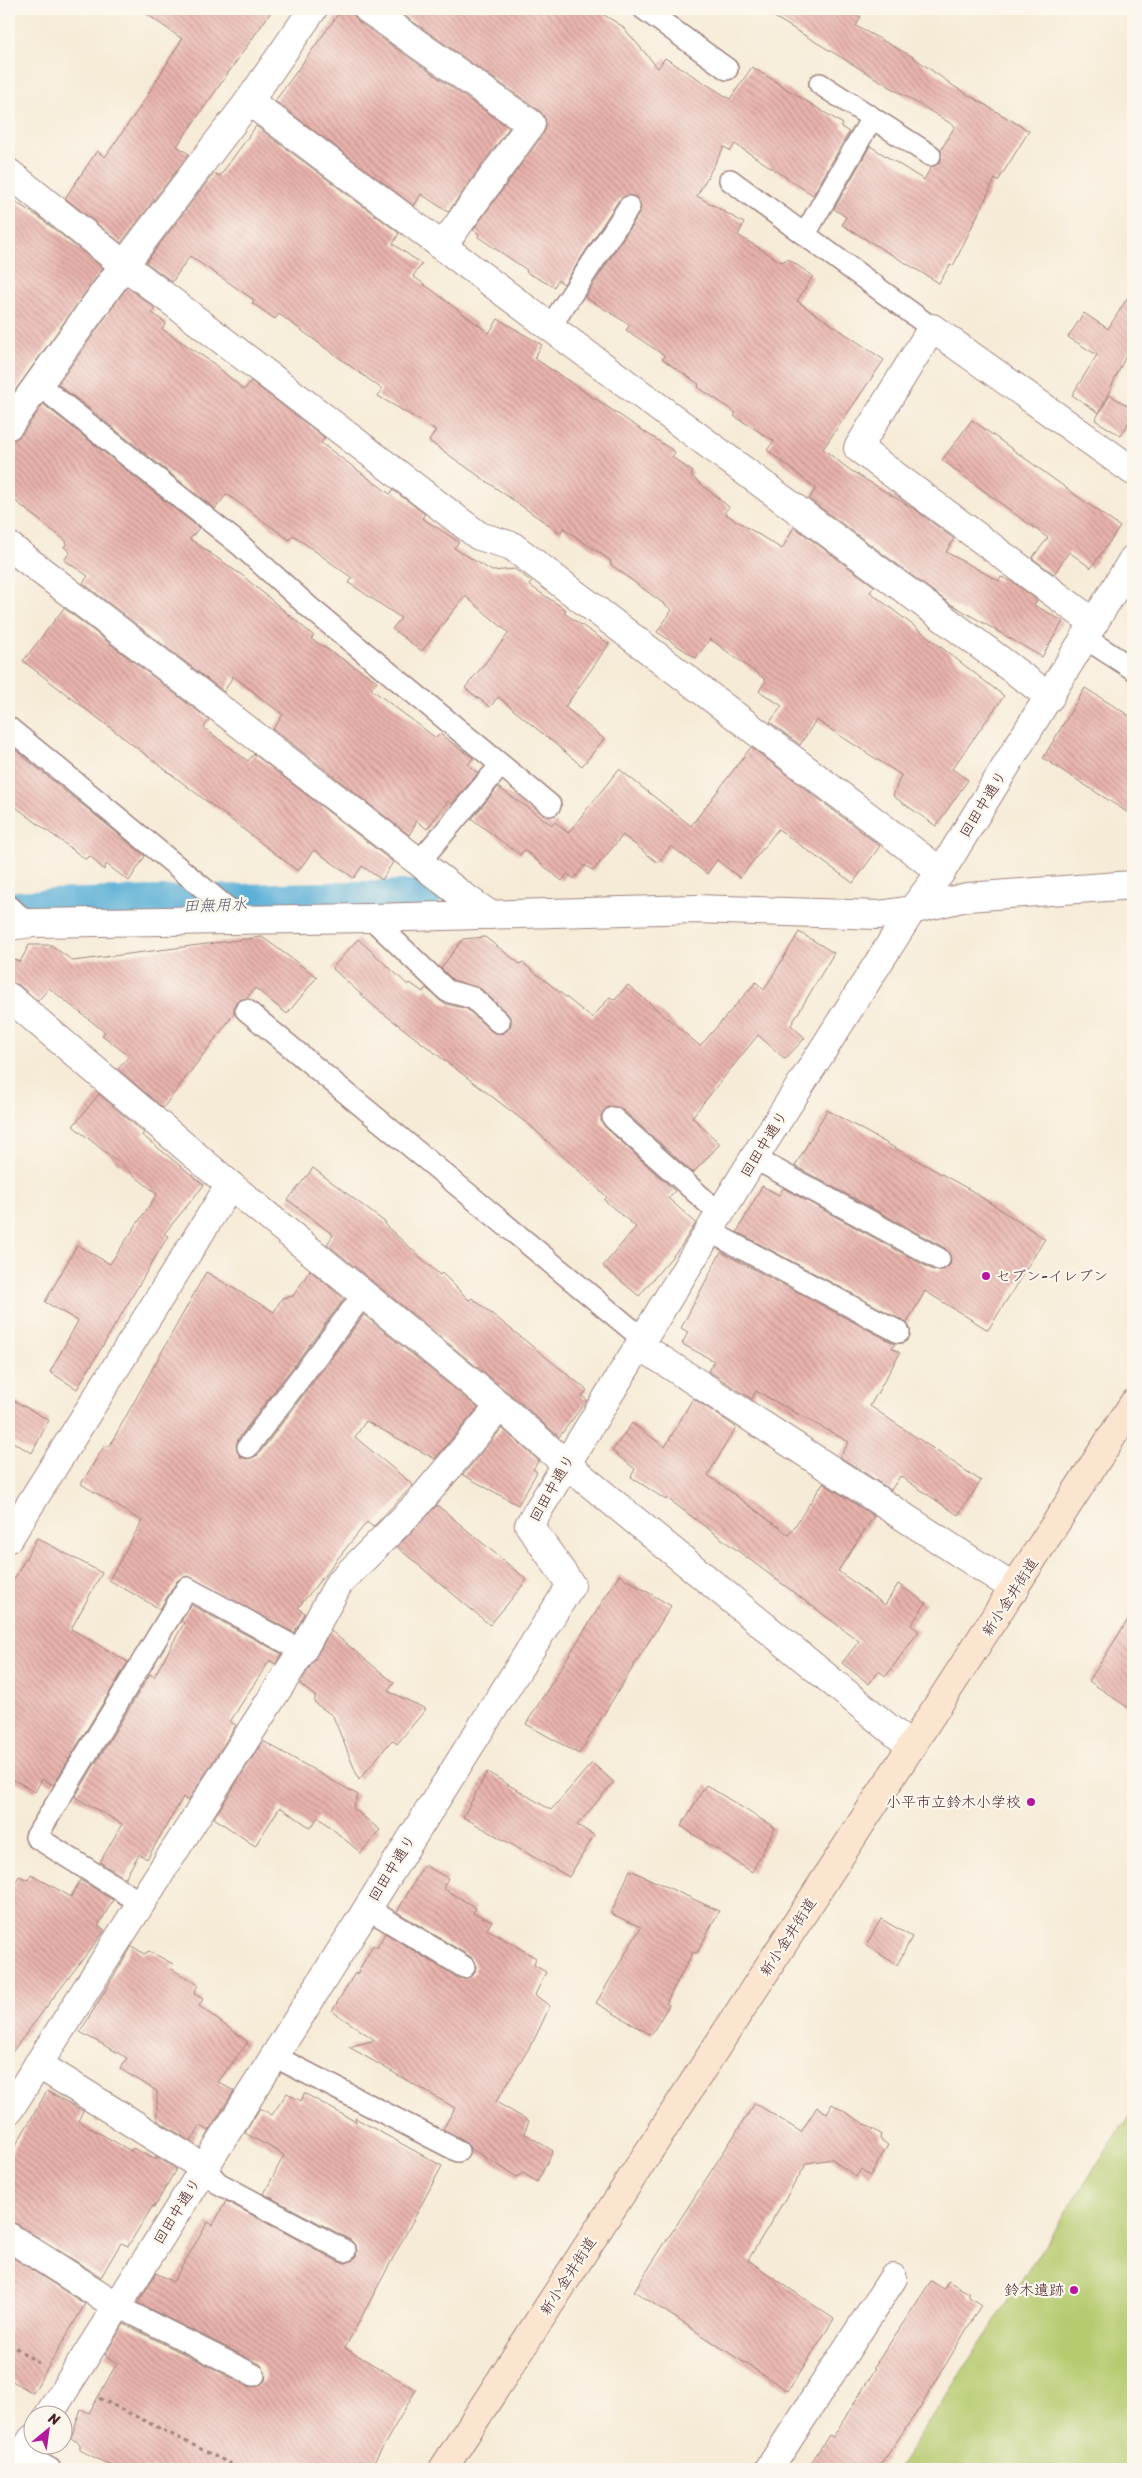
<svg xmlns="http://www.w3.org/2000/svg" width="1142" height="2478" font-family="Sriracha,'Klee One',sans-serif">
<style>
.green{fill:#b6cb6f;stroke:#80754d}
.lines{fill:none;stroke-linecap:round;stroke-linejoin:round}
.canal{stroke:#5bb0d7;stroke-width:39}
.building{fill:url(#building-back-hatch)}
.lane-casing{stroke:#a08581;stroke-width:24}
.street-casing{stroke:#a08581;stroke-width:30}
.secondary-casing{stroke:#a08581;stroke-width:30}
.path{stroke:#a08581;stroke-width:3;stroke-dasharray:4 4;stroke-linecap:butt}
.lane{stroke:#fff;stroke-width:21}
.street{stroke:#fff;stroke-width:28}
.secondary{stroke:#fbe5cf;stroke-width:28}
.poi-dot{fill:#b5179e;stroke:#fbf7ec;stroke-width:2}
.labels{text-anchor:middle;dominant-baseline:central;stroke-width:4.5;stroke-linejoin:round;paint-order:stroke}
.street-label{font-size:15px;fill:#4a1f2b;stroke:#fbf7ec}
.poi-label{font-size:15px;fill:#4a1f2b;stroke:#fbf7ec;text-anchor:end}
.water-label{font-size:16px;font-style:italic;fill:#515970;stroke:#fbf7ec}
</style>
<defs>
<pattern id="building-back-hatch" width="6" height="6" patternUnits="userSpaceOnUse" patternTransform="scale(1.25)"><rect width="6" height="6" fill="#e9b3ad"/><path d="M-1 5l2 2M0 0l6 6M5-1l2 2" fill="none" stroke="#bf918d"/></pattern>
</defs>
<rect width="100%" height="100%" fill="#fbf7ec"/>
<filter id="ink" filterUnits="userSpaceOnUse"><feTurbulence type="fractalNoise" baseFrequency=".02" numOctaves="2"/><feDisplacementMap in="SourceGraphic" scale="10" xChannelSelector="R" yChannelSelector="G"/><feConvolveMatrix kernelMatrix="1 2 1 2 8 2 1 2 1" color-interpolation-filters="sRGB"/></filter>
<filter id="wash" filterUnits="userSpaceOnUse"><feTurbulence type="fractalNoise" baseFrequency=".0096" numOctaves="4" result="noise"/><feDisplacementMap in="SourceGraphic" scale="20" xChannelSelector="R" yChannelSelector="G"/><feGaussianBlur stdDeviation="1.12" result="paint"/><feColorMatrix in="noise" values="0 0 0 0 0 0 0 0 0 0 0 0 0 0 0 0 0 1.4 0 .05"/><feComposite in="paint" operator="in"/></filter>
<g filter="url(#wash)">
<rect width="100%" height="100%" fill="#f6ebd7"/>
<path class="green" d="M1132,2111L1133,2469H898Z"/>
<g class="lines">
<path class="canal" d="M9,911L62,908L421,899"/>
</g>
<g id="blocks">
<g class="building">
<path d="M140,9H273L177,146L189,154L121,243L65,198L97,151L105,157L140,107L182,39Z"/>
<path d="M342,9H353L354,16L359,22L509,128L448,212L421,194L414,206L275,101Z"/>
<path d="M395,9H594L622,26L658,68L665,58L730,99L752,67L843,124L841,127L849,132L813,195L735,144L731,151L724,147L697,196L744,223L738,235L781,262L788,259L813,276L797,301L884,360L823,449L850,470L917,511L954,539L946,552L999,581L1001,577L1013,582L1037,600L1034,605L1063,621L1042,657L949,603L809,499L816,488L767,450L774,441L734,416L736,413L698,387L699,384L662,359L665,356L626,330L630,325L585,297L639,214L641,207L636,197L629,195L619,200L564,284L558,280L554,287L526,272L527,270L478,237L479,234L473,230L544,133L546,126L545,118L540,111Z"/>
<path d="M761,9H845L861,17L856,26L913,57L955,87L1029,131L998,181L995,179L953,266L950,265L939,283L842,225L846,217L834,209L870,146L924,180L931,167L941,161V150L955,126Z"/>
<path d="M256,126L399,233L393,244L422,264L413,276L489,333L498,319L542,345L534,358L675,452L672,457L693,472L691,476L729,507L724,513L782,549L794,527L874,586L870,592L1004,696L952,769L968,780L936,826L893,796L901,775L816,720L800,745L770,722L782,706L759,691L766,680L710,639L696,658L657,632L672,610L610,564L611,561L563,528L560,533L429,441L436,430L378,396L382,389L279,314L275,319L252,303L254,300L190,256L172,282L146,262L214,173L220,176Z"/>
<path d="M9,198L39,217L103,268L9,399Z"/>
<path d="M127,287L155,308L152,313L166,323L162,329L213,363L244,390L251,381L325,438L321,443L390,494L393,490L425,514L422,518L459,542L454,548L492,571L515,569L532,582L529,585L566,610L564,613L609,644L565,707L604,739L582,766L498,697L490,707L465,688L509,633L465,596L422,651L392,629L401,618L349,583L352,578L293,535L289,540L227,494L215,509L58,384Z"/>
<path d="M1133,289V341L1099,413L1072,395L1097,355L1068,337L1084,313L1108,329Z"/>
<path d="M1110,395L1133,409V415L1121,436L1095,420Z"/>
<path d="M43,404L199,528L190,539L243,576L314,636L311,639L377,681L371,689L436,738L440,734L473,758L468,765L478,773L452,804L448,801L427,829L417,821L409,835L273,729L283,715L233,676L224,692L83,583L88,576L64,560L70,552L64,547L67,542L9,496V440L16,439L22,434Z"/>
<path d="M972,420L1120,527L1091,568L1069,552L1054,574L1032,558L1048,538L942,460Z"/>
<path d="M64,608L209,720L204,728L248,761L254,754L393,862L382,880L362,866L354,878L314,850L298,871L23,661Z"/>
<path d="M1085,688L1133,718V816L1043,758Z"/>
<path d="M9,745L145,856L129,881L106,864L104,870L90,856L85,859L9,802Z"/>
<path d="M751,747L880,846L853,883L778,829L740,878L717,860L707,874L671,846L658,863L623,835L593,871L585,865L574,879L567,874L562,881L524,850L520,855L472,819L498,787L552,825L555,822L568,833L619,769L691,826Z"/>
<path d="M799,932L834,953L791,1025L805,1038L785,1059L758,1035L692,1117L720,1144L693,1173L621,1108L609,1106L601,1115V1121L605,1127L675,1191L668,1198L696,1223L681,1246L639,1296L603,1266L636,1227L604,1200L607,1197L533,1128L375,1007L332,968L358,939L408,985L410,983L423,992L426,988L443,1003L467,1009L491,1031L502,1034L511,1025V1019L507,1013L481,989L453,980L441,968L463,939L485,937L520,964L522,962L592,1018L610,997L615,1000L628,985L700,1046L756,982L764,990Z"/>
<path d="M262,937L317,977L287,1014L255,988L247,998L237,1002L234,1007V1014L163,1108L118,1069L129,1056L102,1035L105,1032L49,988L38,1001L19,985L9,982V957L20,962L29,945H51L73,961Z"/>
<path d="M99,1094L144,1133L142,1135L204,1185L164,1234L168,1236L77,1389L50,1372L78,1321L45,1302L77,1245L110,1264L157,1194L73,1126Z"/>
<path d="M827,1110L972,1191L1045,1239L988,1330L925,1291L907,1323L737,1232L762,1186L779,1195L783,1188L933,1270L940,1271L950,1265L951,1258L945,1248L795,1166Z"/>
<path d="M313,1168L386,1223L385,1225L440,1275L442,1273L469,1300L472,1298L587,1390L582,1396L587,1400L559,1437L510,1394L327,1244L333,1235L288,1200Z"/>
<path d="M721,1252L895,1344L892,1348L900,1353L870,1406L981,1481L958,1515L900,1476L891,1490L840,1457L849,1442L756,1391L752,1399L708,1371L714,1361L682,1344L688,1332L681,1328Z"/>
<path d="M310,1270L344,1299L238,1439L236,1446L240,1457L247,1459L258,1455L364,1315L478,1408L435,1459L366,1421L355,1437L413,1485L373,1527L367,1522L298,1608L305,1613L294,1633L187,1576L177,1581L160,1609L109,1580L142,1521L81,1484L105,1445L109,1447L206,1272L274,1312L282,1298L293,1296Z"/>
<path d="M9,1398L49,1420L32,1453L9,1440Z"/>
<path d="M693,1398L736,1427L708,1475L789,1535L823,1483L874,1516L838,1571L885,1605L898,1584L926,1603L911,1625L919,1631L886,1676L878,1671L869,1684L842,1663L859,1641L667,1498L666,1500L631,1477L635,1469L612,1451L632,1423L665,1447Z"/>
<path d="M502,1428L539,1461L533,1469L537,1472L518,1505L463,1475Z"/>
<path d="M437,1505L527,1580L490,1625L397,1547Z"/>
<path d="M37,1538L102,1573L71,1629L128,1662L53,1785L42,1779L35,1792L9,1777V1588Z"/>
<path d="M619,1575L671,1606L579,1754L526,1724Z"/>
<path d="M191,1605L282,1654L275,1664L270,1660L247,1695L230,1722L236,1725L188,1801L183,1797L147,1859L139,1854L125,1878L100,1862L122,1824L75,1797L150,1674L154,1677L184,1623L181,1621Z"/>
<path d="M1133,1612V1711L1089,1681Z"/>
<path d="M331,1631L394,1683L388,1691L426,1709L397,1744L392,1740L359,1780L333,1716L315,1703V1696L300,1684Z"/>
<path d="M263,1741L358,1795L353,1808L380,1830L361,1853L318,1817L311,1828L280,1807L255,1846L214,1818Z"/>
<path d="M592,1763L614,1782L577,1825L594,1835L569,1877L463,1817L487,1772L551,1810Z"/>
<path d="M706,1785L775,1828L752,1872L681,1826Z"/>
<path d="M424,1865L448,1878L443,1888L476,1908L473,1913L492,1921L487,1929L536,1958L534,1965L546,1972L535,1995L550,2006L534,2040L496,2102L529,2121L524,2133L553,2151L537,2182L523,2173L517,2177L470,2148L464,2140L443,2129L455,2108L349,2047L375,2040L332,2011L355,1973L357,1974L373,1945L377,1948L385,1933L458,1978L464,1979L474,1974L476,1967L471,1957L397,1912Z"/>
<path d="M630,1870L719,1911L697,1953L693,1952L666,2003L669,2005L651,2035L596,2003L641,1927L611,1914Z"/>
<path d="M31,1874L71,1897L80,1880L113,1900L98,1926L105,1930L9,2056V1895L19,1876L28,1880Z"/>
<path d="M881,1919L912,1937L897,1965L866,1945Z"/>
<path d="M132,1946L144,1954L149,1951L173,1964L170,1968L198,1985L194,1994L203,1999L199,2006L248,2042L218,2082L234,2091L209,2131L200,2126L191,2142L157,2120V2091L120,2069L127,2058L80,2032Z"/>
<path d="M47,2091L83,2111L78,2121L131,2151L133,2148L156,2160V2156L176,2169L154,2208V2204L128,2246L121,2243L101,2277L17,2224L9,2222V2157Z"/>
<path d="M287,2093L301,2101L304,2093L356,2122L355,2118L442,2166L345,2348L416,2390L370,2469H117L80,2450V2444L71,2438L81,2409L89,2413L117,2363L105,2355L124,2324L248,2386L255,2387L265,2381L266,2374L260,2364L138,2303L156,2273L173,2282L208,2222L213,2225L226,2201L339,2262L346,2263L356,2257L357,2250L351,2240L264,2194L284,2155L245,2133L260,2108L272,2115Z"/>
<path d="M755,2103L801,2132L817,2107L827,2113L832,2104L881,2134L880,2139L888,2145L870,2176L861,2169L856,2177L832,2159L807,2163L748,2260L834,2319L788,2391L634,2291Z"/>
<path d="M9,2255L85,2304L33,2393L9,2379Z"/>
<path d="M931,2281L944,2289L948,2281L969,2293V2297L981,2305L923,2403L880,2466L885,2469H807L829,2435L833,2437L876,2368L874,2367Z"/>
</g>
</g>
</g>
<g filter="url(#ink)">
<use href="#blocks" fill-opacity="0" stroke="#a08581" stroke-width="1"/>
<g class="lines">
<g class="lane-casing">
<g id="lane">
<path d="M644,9L727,69"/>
<path d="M820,84L930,155"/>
<path d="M730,180L932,328"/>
<path d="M805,234L872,118"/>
<path d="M550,327L629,207"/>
<path d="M39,385L239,544L309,607L550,805"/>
<path d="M1085,638L1133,669"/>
<path d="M9,728L242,920"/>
<path d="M420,861L500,766"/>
<path d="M9,906L28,924"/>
<path d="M371,918L447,991L473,998L499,1022"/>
<path d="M246,1010L643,1339"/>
<path d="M613,1118L720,1214"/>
<path d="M754,1158L939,1259"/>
<path d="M709,1231L899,1332"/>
<path d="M248,1447L363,1295"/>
<path d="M141,1903L36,1837L187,1588L302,1651"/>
<path d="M367,1908L464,1967"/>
<path d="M274,2056L458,2151"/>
<path d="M204,2168L218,2183L345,2251"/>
<path d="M117,2306L254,2375"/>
<path d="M23,2454L50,2469"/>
</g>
</g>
<g class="street-casing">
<g id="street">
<path d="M368,9L531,124L442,247"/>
<path d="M249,101L550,327L1050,697"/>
<path d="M9,173L124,265L479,536L512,546L941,872"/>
<path d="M9,425L124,265L249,101L313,9"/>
<path d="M9,546L463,896L490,915"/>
<path d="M1094,623L858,448L932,328L1133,471"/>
<path d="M9,926L32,923L371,918L696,909L879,915L912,910L967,897L1133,885"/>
<path d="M9,997L230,1185L500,1406L566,1464L912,1747"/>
<path d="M639,1345L1015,1589"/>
<path d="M9,1538L230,1185"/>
<path d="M38,2064L204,2168"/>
<path d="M9,2110L302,1651L339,1583L416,1506L500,1406"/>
<path d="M9,2237L117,2306"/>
<path d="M48,2416L571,1585L529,1525L754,1158L912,910L941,872L1133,559"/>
<path d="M14,2469L32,2439"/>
<path d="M769,2469L893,2278"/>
</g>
</g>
<g class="secondary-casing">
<path id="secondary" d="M443,2469L1133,1404"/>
</g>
<g class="path">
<path d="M9,2343L41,2365"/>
<path d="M99,2398L241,2469"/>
</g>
<use href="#lane" class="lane"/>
<use href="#street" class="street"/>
<use href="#secondary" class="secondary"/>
</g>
</g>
<g class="poi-dot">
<circle cx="986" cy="1276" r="5"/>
<circle cx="1031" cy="1802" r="5"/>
<circle cx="1074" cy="2290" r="5"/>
</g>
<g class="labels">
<g class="street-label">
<text transform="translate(983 804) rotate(-58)">回田中通り</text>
<text transform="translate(764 1144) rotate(-58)">回田中通り</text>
<text transform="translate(552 1488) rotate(-60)">回田中通り</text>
<text transform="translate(1010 1597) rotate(-57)">新小金井街道</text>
<text transform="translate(392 1868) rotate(-58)">回田中通り</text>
<text transform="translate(788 1937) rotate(-57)">新小金井街道</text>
<text transform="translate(177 2211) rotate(-58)">回田中通り</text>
<text transform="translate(568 2276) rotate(-57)">新小金井街道</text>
</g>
<g class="poi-label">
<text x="996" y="1276" text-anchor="start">セブン-イレブン</text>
<text x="1021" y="1802">小平市立鈴木小学校</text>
<text x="1064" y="2290">鈴木遺跡</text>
</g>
<g class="water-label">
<text transform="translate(215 905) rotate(-2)">田無用水</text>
</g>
</g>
<rect width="1142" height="2478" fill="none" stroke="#fbf7ec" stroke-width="30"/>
<g transform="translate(48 2430) rotate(29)"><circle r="24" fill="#fbf7ec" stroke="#b4a19f"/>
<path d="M0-4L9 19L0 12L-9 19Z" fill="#b5179e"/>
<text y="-8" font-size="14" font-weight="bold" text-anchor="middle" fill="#4a1f2b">N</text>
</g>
</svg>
